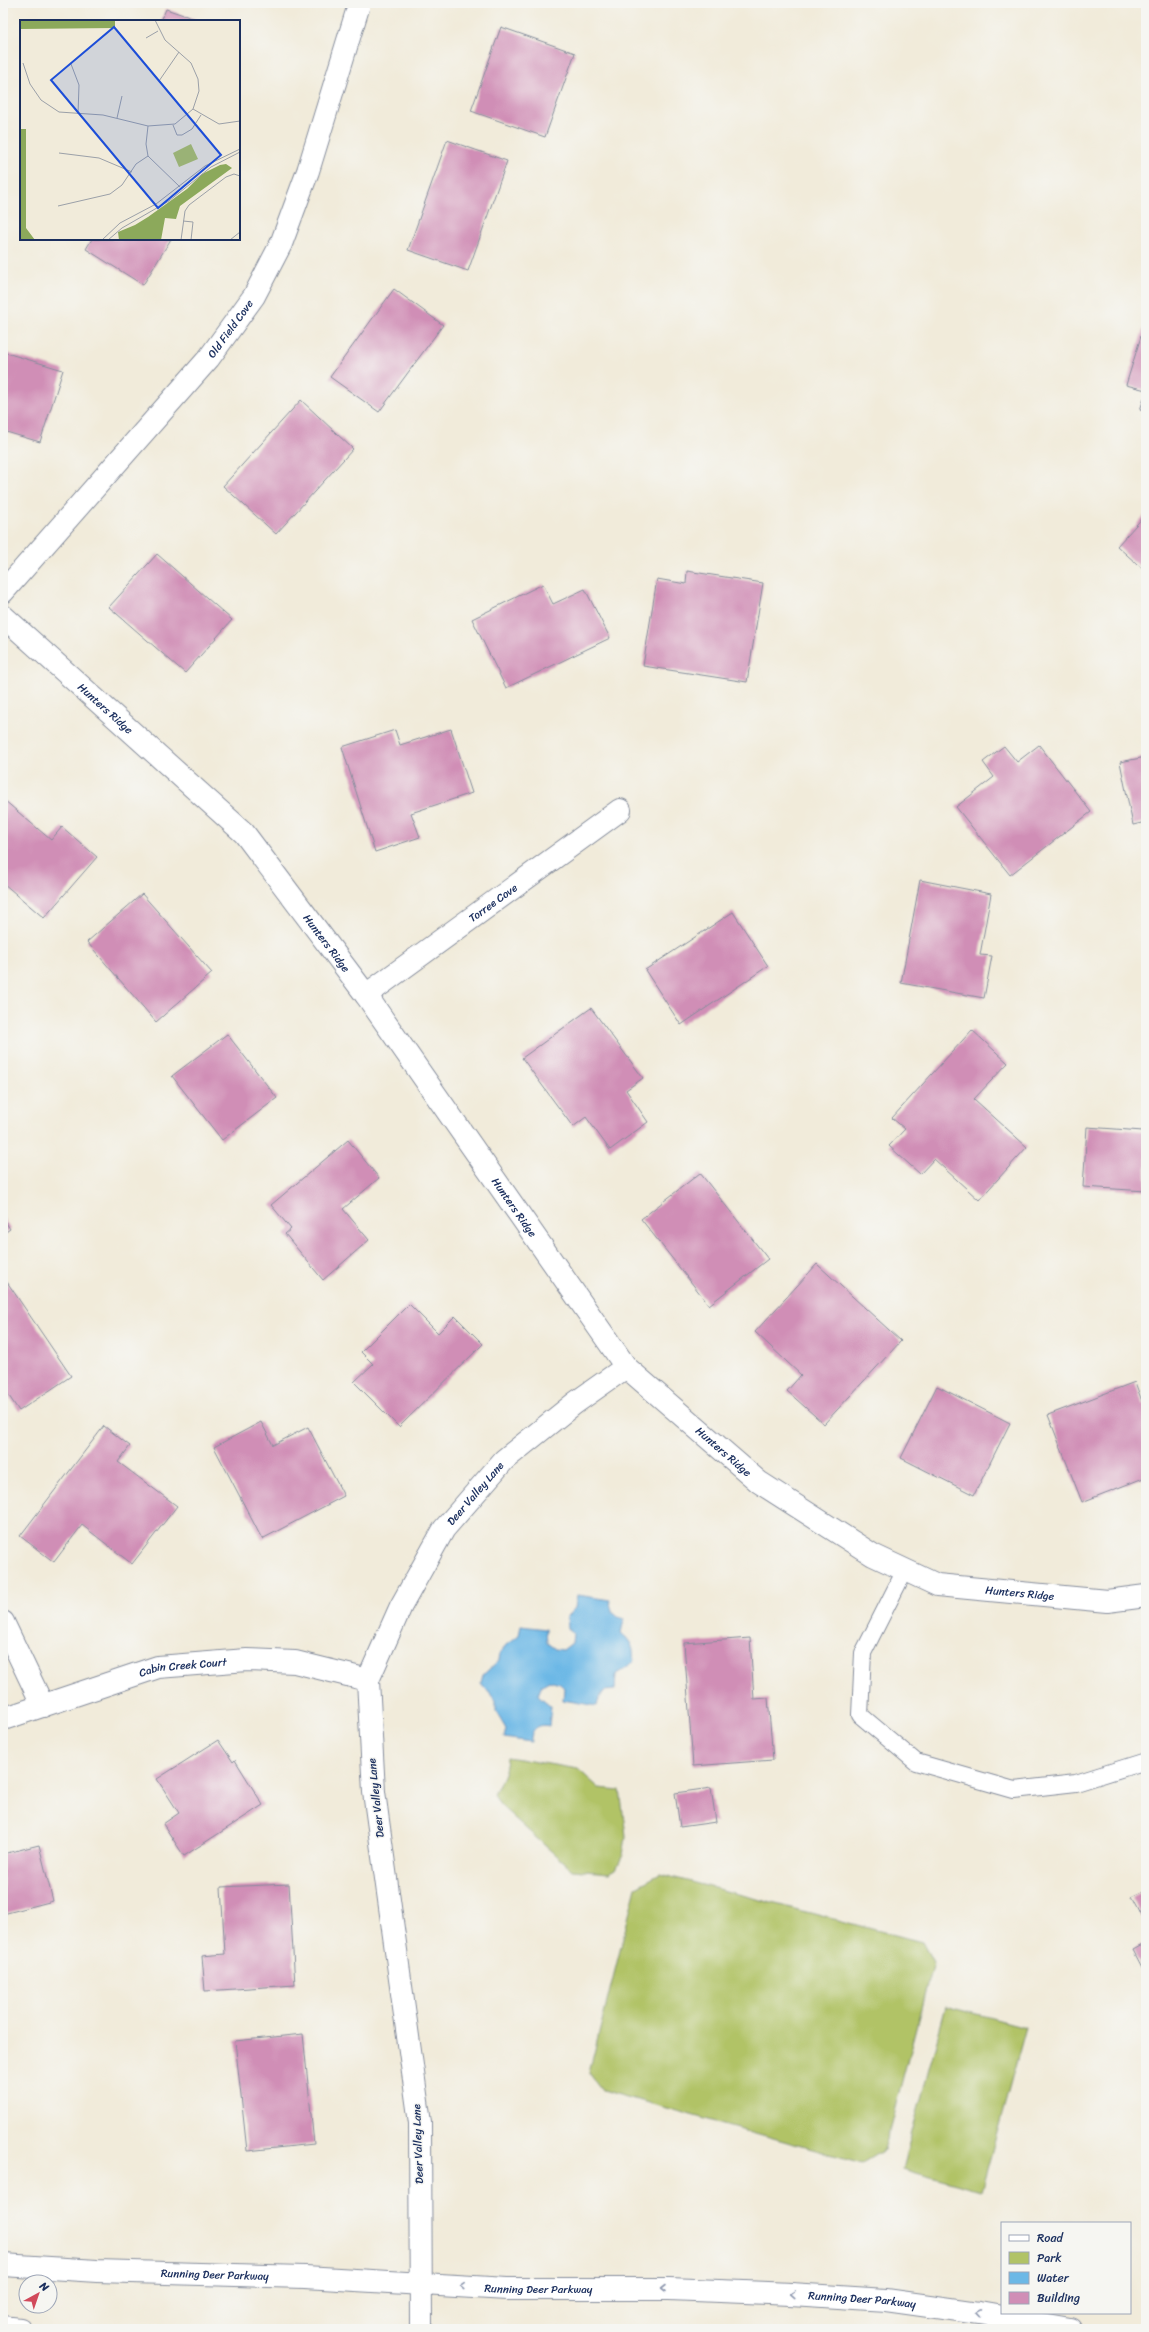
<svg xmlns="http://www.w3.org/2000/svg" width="1149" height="2332" font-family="Sriracha,sans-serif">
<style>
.green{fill:#b1c366;stroke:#667962}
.water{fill:#6cb8e6;stroke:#4474a2}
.building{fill:#d08eb6}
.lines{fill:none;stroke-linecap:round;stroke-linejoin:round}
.lane-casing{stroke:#868d9c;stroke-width:18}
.street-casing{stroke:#868d9c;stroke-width:24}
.secondary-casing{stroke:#868d9c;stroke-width:24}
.lane{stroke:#fff;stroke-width:16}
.street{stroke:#fff;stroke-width:22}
.secondary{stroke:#fff;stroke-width:22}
.oneway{stroke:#8d97ae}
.labels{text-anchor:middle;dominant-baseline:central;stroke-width:3;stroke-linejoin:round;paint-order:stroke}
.street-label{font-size:11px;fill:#1b2f5e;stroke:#f6f6f2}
.inset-road{fill:none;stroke:#9ba0a8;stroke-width:1}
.view{fill:#1d4ed8;fill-opacity:0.15;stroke:#1d4ed8;stroke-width:2}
.inset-edge{fill:none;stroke:#1b2f5e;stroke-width:2}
</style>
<rect width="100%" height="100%" fill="#f6f6f2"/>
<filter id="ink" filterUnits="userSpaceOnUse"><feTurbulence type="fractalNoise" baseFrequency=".025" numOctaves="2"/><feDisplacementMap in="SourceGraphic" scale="8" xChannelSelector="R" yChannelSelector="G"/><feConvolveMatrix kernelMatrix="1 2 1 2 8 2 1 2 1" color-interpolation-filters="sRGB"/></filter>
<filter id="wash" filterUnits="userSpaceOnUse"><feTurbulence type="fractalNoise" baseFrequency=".012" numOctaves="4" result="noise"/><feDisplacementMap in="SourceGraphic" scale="16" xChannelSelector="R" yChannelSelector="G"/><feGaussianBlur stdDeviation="0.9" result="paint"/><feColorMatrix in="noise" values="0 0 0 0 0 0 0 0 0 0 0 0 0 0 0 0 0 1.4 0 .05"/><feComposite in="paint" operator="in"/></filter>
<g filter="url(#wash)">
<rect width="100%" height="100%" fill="#f1ebda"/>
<g class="green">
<path d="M507,1757L578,1769L599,1788L620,1790L626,1836L623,1855L616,1869L609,1873L572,1870L500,1805L494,1795C500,1779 506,1776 507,1757Z"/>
<path d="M660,1874L922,1942L933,1962L884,2150L862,2163L602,2090L589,2073L636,1887Z"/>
<path d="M946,2006L1026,2027L981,2191L902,2169Z"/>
</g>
<path class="water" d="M577,1595L610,1600C610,1609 614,1617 624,1619L621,1633C631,1641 635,1649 633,1662L628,1667L616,1674L615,1690L604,1691L598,1701L597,1706L563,1700L564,1688L560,1684L549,1681L542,1685L538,1695L551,1706L549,1726C538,1723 530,1730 531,1742L504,1738L506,1729L496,1712V1701L481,1683L483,1675L499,1660L500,1653L506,1645L519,1635L521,1626L546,1629L547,1643L555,1649L563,1650L572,1643L573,1634L568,1628L567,1616L575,1608Z"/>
<g id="blocks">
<g class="building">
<path d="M166,9L201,21H161Z"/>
<path d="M501,27L575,53L545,137L471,111Z"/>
<path d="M447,140L507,161L468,271L408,250Z"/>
<path d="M92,239H171L143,285L86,249Z"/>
<path d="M394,289L443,325L379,412L330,377Z"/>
<path d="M1146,320V390L1126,385Z"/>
<path d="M3,352L63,370L40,442L3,431Z"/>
<path d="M1146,393V412L1140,410Z"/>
<path d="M301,400L353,449L276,534L223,486Z"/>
<path d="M1146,514V572L1117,546Z"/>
<path d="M157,554L232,620L185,673L109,607Z"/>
<path d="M687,571L763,583L747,682L643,666L657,579L686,584Z"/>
<path d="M543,584L553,604L585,589L610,638L506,688L472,619Z"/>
<path d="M451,729L472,793L411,813L420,837L375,852L342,747L395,730L400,745Z"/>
<path d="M1039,745L1091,812L1010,875L956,807L994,777L983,762L1004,746L1017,762Z"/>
<path d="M1146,757V822L1133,825L1120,762Z"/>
<path d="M4,800L51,840L62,827L97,857L44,918L3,883Z"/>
<path d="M920,880L991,894L980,955L992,956L984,998L901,983Z"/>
<path d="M142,894L212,973L156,1022L87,942Z"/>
<path d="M733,912L768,966L681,1025L645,970Z"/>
<path d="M591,1008L643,1078L626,1090L648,1122L610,1150L586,1117L573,1127L522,1058Z"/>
<path d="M972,1030L1008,1063L974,1099L1027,1147L979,1200L934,1159L920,1174L889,1146L905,1129L892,1118Z"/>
<path d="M227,1034L277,1098L222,1140L172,1076Z"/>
<path d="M1144,1114L1146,1115V1191L1083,1187L1087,1127L1143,1131Z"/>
<path d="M348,1140L379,1178L343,1209L369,1240L323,1280L285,1234L291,1229L271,1205Z"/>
<path d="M700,1173L768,1259L709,1305L641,1219Z"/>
<path d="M3,1218L10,1229L3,1234Z"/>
<path d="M817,1264L901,1341L824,1424L787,1391L801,1375L755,1332Z"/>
<path d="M7,1282L71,1376L19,1411L3,1387V1285Z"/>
<path d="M409,1304L438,1333L455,1316L483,1344L399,1427L354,1382L373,1364L361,1352Z"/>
<path d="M1135,1382L1143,1404L1146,1403V1477L1082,1502L1048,1415Z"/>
<path d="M937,1386L1010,1423L974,1495L901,1458Z"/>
<path d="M261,1422L273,1445L308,1427L344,1496L262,1539L214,1447Z"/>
<path d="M104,1426L130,1446L118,1462L177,1506L132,1564L82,1525L54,1562L20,1536Z"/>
<path d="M750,1638L754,1699L768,1698L773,1760L693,1766L684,1643Z"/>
<path d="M218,1740L233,1762L235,1760L263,1805L184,1856L163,1824L179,1813L157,1779Z"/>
<path d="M711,1788L716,1822L680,1827L675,1793Z"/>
<path d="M39,1845L53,1901L3,1914V1854Z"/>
<path d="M289,1884L295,1985L205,1991L202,1956L225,1954L221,1887Z"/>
<path d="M1146,1890V1926L1131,1897Z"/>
<path d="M1146,1943V1975L1133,1950Z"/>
<path d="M303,2034L314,2144L247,2151L235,2041Z"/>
</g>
</g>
</g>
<g filter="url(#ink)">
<use href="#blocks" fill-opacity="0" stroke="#868d9c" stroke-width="1"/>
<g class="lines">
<g class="lane-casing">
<path id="lane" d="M905,1570L863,1653L860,1715L916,1762L1014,1790L1076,1783L1146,1761"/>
</g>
<g class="street-casing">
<g id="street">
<path id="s1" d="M3,592L209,358L254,296L281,244L308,171L358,8"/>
<path id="s2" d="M3,616L244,833L366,995L626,1367L759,1482L873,1555L937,1585L1107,1601L1146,1596"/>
<path id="s3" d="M366,995L620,810"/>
<path d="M3,1622L43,1706"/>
<path id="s4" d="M3,1719L158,1667L247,1660L295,1662L368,1680"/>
<path id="s5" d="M421,2329L420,2123L374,1792L368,1680L401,1606L444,1529L504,1460L575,1403L626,1367"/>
</g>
</g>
<g class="secondary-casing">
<g id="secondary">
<path id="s6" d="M3,2265L97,2271L305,2277L507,2289H669L791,2294L886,2300L979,2313L1071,2329"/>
<path d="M3,2327L20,2329"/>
</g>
</g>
<use href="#lane" class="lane"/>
<use href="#street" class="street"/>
<use href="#secondary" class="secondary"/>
</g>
<defs><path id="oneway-chevron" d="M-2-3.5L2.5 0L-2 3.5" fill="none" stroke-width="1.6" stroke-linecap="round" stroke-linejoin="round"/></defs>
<g class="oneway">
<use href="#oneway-chevron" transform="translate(463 2286) rotate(-177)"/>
<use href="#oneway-chevron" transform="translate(663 2289) rotate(-180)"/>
<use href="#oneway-chevron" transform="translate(793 2294) rotate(-177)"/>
<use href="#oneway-chevron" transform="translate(978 2313) rotate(-171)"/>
</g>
</g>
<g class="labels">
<g class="street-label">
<text stroke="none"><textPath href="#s1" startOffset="348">Old Field Cove</textPath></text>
<text stroke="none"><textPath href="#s2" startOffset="138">Hunters Ridge</textPath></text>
<text stroke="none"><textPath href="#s3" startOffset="157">Torree Cove</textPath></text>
<text stroke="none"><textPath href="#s2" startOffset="462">Hunters Ridge</textPath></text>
<text stroke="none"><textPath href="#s2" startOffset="786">Hunters Ridge</textPath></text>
<text stroke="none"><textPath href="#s2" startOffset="1110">Hunters Ridge</textPath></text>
<text stroke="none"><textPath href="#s5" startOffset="869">Deer Valley Lane</textPath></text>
<text stroke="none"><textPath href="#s2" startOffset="1446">Hunters Ridge</textPath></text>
<text stroke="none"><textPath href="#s4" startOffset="188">Cabin Creek Court</textPath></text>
<text transform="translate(376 1798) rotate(-96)">Deer Valley Lane</text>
<text transform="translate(418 2144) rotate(-92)">Deer Valley Lane</text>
<text stroke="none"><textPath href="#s6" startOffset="212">Running Deer Parkway</textPath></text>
<text stroke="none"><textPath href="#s6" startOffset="536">Running Deer Parkway</textPath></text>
<text stroke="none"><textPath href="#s6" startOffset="860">Running Deer Parkway</textPath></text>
</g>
</g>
<g transform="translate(20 20)">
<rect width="220" height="220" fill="#f1ebda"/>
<path d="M171,124L178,139L159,147L153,133Z" fill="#b1c366"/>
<path d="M0,0H95V8L0,9ZM0,109H6V208L15,220H0ZM206,144L212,148L160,186L156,199L145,198L141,220H99L98,212L115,205L128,197L167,169L182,154L200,145Z" fill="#8ca95b"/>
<path class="inset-road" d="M126,18L138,11M3,43L10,64L21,80L39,92L83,95L128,106L155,104L173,89L179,71L178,59L171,43L145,20L135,0M51,44L59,65L58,94M139,61L159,32M173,89L199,104L220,101M97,98L102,76M153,105L157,115H162L172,109L181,95M128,106L126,124L128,136L160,167M39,133L79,138L112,152M38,186L90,174L102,165L116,144L128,136M163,201L173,202L171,220M82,220L100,203L136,184L185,146L220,129M88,220L102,208L149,181L191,147L220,132M161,220L165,191L169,185L206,157L214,154L220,156M210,220L220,212"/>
<path class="view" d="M94,7L201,135L138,188L31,60Z"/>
<rect width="220" height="220" class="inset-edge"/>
</g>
<rect width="1149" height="2332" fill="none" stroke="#f6f6f2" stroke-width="16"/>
<rect x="1001" y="2222" width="130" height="92" fill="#f6f6f2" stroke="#9ea6b7"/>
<rect x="1009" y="2235" width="20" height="6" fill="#ffffff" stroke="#9ea6b7"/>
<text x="1037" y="2242" font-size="12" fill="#1b2f5e">Road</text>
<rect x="1009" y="2252" width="20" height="12" fill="#b1c366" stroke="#9ea6b7"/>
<text x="1037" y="2262" font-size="12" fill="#1b2f5e">Park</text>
<rect x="1009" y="2272" width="20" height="12" fill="#6cb8e6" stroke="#9ea6b7"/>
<text x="1037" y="2282" font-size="12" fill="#1b2f5e">Water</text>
<rect x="1009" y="2292" width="20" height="12" fill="#d08eb6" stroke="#9ea6b7"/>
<text x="1037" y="2302" font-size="12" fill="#1b2f5e">Building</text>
<g transform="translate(38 2294) rotate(40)"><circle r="19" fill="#f6f6f2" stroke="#9ea6b7"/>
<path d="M0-3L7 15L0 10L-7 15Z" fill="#d1495b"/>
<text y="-6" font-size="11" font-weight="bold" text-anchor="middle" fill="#1b2f5e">N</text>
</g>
</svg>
